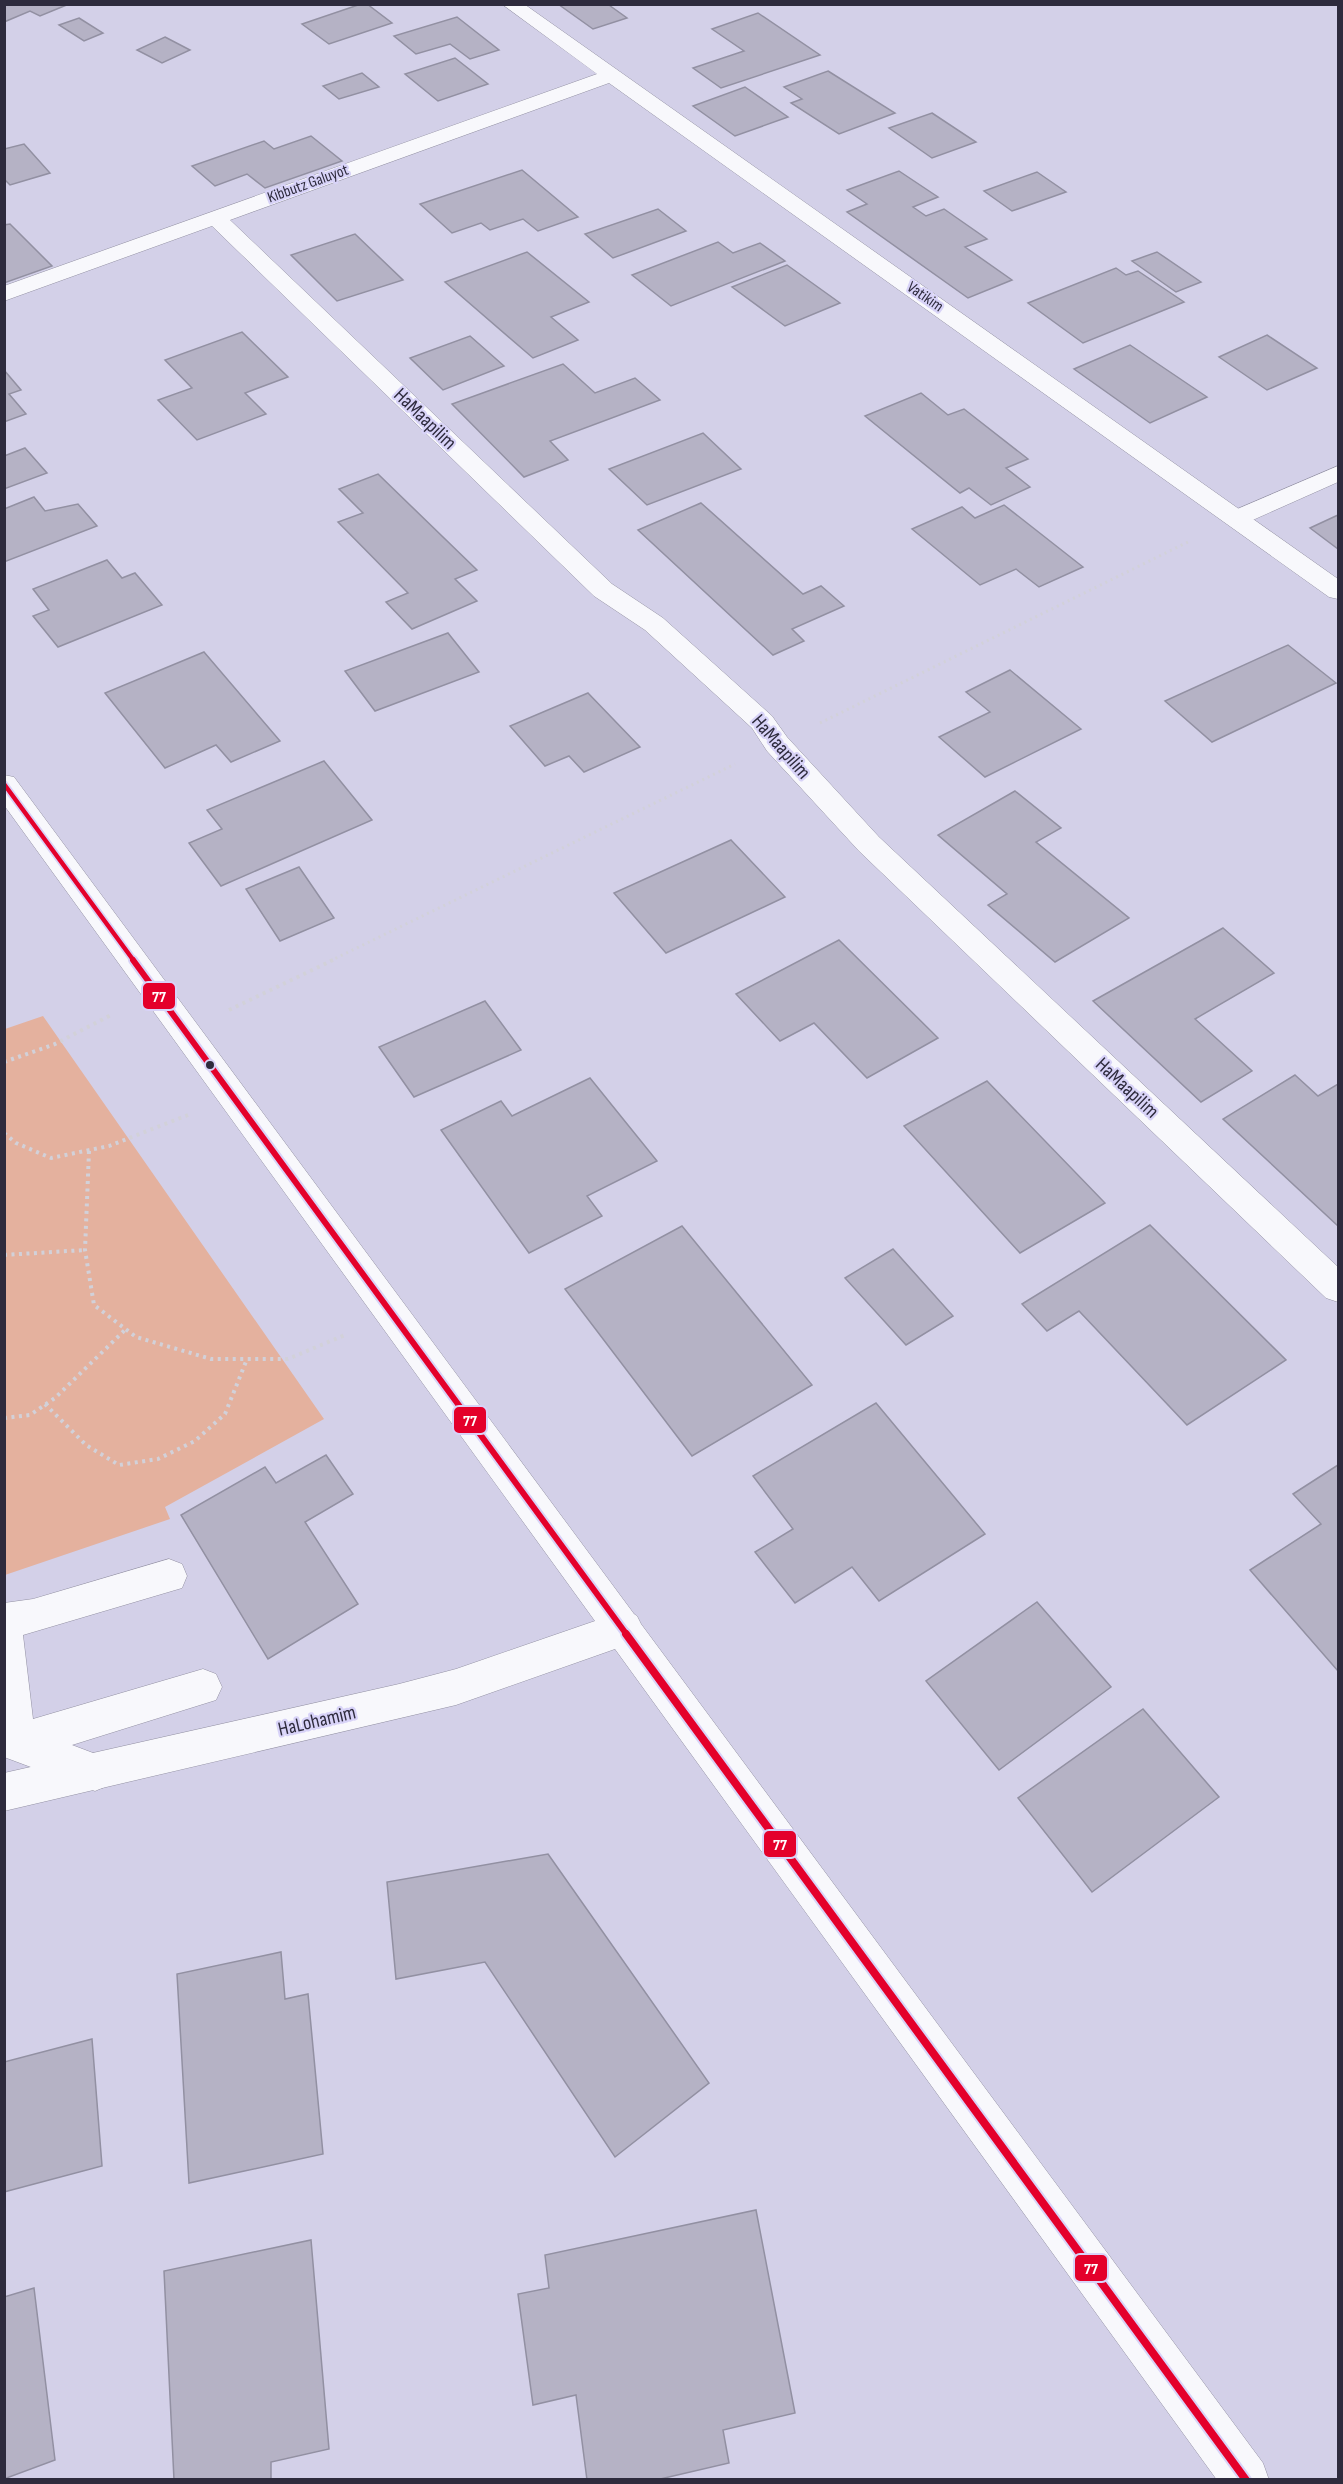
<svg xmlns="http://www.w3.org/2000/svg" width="1343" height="2484" font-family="'Sofia Sans Condensed',sans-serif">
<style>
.green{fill:#e4b19e}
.building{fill:#b5b2c5;stroke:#9290a2;stroke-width:1.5}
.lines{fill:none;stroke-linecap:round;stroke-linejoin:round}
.service-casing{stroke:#9391a3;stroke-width:1}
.minor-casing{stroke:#9391a3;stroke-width:1}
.path-far1{stroke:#d2d1d9;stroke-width:3;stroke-dasharray:2 4;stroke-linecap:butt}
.path{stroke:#d2d1d9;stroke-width:4;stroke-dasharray:3 4.5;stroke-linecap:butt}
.service{fill:#f8f8fc;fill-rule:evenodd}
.minor{fill:#f8f8fc;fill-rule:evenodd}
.bus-1-far2-casing{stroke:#d8d3f8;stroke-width:8}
.bus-1-far1-casing{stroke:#d8d3f8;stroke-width:10}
.bus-1-casing{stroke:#d8d3f8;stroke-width:12}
.bus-1-far2{stroke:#e4002b;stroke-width:4.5}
.bus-1-far1{stroke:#e4002b;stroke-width:6}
.bus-1{stroke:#e4002b;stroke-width:8}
.bus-dot{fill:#2e2b3d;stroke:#d8d3f8;stroke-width:2}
.labels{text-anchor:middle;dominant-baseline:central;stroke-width:4.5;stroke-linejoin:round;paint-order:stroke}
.far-street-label{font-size:16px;fill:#2e2b3d;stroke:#d8d3f8}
.street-label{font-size:20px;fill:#2e2b3d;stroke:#d8d3f8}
.line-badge{stroke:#d8d3f8;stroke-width:2}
.badge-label{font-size:16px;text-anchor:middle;font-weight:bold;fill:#fff}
</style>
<rect width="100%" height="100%" fill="#d3d0e8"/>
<path class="green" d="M43,1016L324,1419L165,1507L170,1519L5,1575V1029Z"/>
<g class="building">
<path d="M4,4H69L40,16L30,11L4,22Z"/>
<path d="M361,4H367L392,23L329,44L302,24Z"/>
<path d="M558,4H612L609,5L627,18L593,29Z"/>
<path d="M758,13L820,55L721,88L693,68L744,51L712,29Z"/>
<path d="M457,17L499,50L470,59L450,44L416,54L394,36Z"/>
<path d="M79,18L103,33L84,41L59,25Z"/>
<path d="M165,37L190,50L162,63L137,50Z"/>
<path d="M455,58L488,84L438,101L405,74Z"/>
<path d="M828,71L895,113L839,134L791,103L802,99L784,87Z"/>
<path d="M362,73L379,87L339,99L323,86Z"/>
<path d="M745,87L788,117L735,136L693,106Z"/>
<path d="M932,113L976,142L932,158L889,128Z"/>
<path d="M311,136L342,161L265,188L247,174L215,186L192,166L264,141L274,149Z"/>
<path d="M24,144L50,173L10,185L4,179V149Z"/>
<path d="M522,170L578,217L538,231L523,219L490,230L481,223L452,233L420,204Z"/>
<path d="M899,171L938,197L913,207L926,216L944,209L987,239L965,247L1012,280L968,298L847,212L867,204L847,190Z"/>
<path d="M1037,172L1066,192L1012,211L984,191Z"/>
<path d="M658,209L686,231L613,258L585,234Z"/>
<path d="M10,224L52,266L4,283V225Z"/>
<path d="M355,234L403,280L337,301L291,255Z"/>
<path d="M718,242L733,253L760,243L785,261L671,306L632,275Z"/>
<path d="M527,252L589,302L551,317L578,340L533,358L445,282Z"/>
<path d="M1157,252L1201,282L1176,292L1132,261Z"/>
<path d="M787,265L840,303L785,326L732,287Z"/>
<path d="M1116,268L1126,275L1138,271L1184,302L1083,343L1028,303Z"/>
<path d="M242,332L288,377L245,393L266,414L197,440L158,400L192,388L165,360Z"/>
<path d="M1267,335L1317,368L1267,390L1219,357Z"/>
<path d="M470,336L504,366L443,390L410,358Z"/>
<path d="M1130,345L1207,397L1150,423L1074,369Z"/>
<path d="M563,364L595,393L635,378L660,400L550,441L568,460L524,477L452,404Z"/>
<path d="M4,370L21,390L9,394L26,414L4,422Z"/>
<path d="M921,393L948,415L964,409L1028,459L1006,468L1030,487L991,505L969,488L960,493L865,416Z"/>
<path d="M703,433L741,469L647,505L609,469Z"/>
<path d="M25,448L47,473L4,489V456Z"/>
<path d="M378,474L477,570L455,579L477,601L412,629L386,602L408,593L338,522L363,513L339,489Z"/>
<path d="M34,497L45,511L78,504L97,526L4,562V509Z"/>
<path d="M701,503L803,594L821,586L844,606L792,629L804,641L773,655L638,530Z"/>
<path d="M1004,505L1083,567L1039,587L1016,569L980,585L912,529L962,507L975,518Z"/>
<path d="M1338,515V549L1310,528Z"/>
<path d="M107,560L122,578L135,573L162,605L58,647L33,616L49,610L33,589Z"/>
<path d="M448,633L479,672L375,711L345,671Z"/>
<path d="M1288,645L1336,683L1212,742L1165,701Z"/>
<path d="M204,652L280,741L231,762L216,745L165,768L105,693Z"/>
<path d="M1010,670L1081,729L985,777L939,737L990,712L966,692Z"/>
<path d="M588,693L640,747L584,772L569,756L545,766L510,726Z"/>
<path d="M324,761L372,820L221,886L189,843L222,829L207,810Z"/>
<path d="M1015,791L1061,828L1036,842L1129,918L1055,962L988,905L1007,894L938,835Z"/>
<path d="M731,840L785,897L666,953L614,893Z"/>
<path d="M299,867L334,918L280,941L246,889Z"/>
<path d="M1223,928L1274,973L1195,1019L1252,1071L1201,1102L1093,1001Z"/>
<path d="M839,940L938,1038L867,1078L814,1023L780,1041L736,994Z"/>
<path d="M485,1001L521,1050L414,1097L379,1047Z"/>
<path d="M1295,1075L1318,1096L1338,1084V1226L1223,1119Z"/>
<path d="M590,1078L657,1161L587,1196L602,1216L529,1253L441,1130L501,1101L512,1116Z"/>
<path d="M987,1081L1105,1203L1020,1253L904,1126Z"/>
<path d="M1150,1225L1286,1360L1187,1425L1079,1311L1047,1331L1022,1304Z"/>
<path d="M682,1226L812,1385L692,1456L565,1289Z"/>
<path d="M893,1249L953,1316L906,1345L845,1278Z"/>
<path d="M876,1403L985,1534L879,1601L852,1567L795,1603L755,1552L793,1529L753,1476Z"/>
<path d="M326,1455L353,1494L305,1522L358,1604L268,1659L181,1515L265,1467L276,1483Z"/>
<path d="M1338,1465V1671L1250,1570L1321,1524L1293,1494Z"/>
<path d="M1037,1602L1111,1687L999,1770L926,1681Z"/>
<path d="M1143,1709L1219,1797L1092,1892L1018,1798Z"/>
<path d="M548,1854L709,2083L615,2157L485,1962L396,1979L387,1882Z"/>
<path d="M281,1952L285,1999L308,1994L323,2154L189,2183L177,1974Z"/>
<path d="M92,2039L102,2166L4,2192V2062Z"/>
<path d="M756,2210L795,2413L723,2430L729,2463L656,2480H587L576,2395L533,2405L518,2294L549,2288L545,2255Z"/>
<path d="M311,2240L329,2449L271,2462V2480H174L164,2271Z"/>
<path d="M34,2288L55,2460L4,2479V2297Z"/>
</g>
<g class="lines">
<g class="service-casing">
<g id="service">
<path d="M1338,466V482L1246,523L1237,526L1228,523L1225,518L1228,513Z"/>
<path d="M169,1559L182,1564L187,1576L182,1588L23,1635L33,1719L203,1669L216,1674L222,1687L216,1700L72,1745L109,1759L115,1772L109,1785L95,1791L4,1757V1603L33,1599Z"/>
</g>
</g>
<g class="minor-casing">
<g id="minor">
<path d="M502,4H524L1338,579V599L1329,597L609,83L230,220L612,584L663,618L772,716L787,737L879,837L1338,1267V1302L1326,1298L859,851L767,751L752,728L645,630L594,596L212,226L4,301V286L597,74Z"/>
<path d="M4,775L14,777L634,1614L637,1616L641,1624L1263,2463L1269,2480H1217L615,1649L456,1705L4,1811V1773L399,1684L456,1669L595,1621L4,805Z"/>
</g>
</g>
<g class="path-far1">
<path d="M820,723L1190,541"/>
<path d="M330,961L735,764"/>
</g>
<g class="path">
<path d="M229,1010L333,960"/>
<path d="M4,1062L55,1044L113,1014"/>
<path d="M4,1133L16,1143L51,1158L109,1146L188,1115"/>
<path d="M89,1151L85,1250L94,1305L136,1337L211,1359H288L345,1335"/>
<path d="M4,1255L85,1250"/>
<path d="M45,1404L86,1445L119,1465L158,1459L195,1441L225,1414L247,1359"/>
<path d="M4,1418L30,1415L55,1398L126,1329"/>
</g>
<use href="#service" class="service"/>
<use href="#minor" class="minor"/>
<g class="bus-1-far2-casing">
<path id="bus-1-far2" d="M4,784L134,961"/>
</g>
<g class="bus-1-far1-casing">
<path id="bus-1-far1" d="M133,960L627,1635"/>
</g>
<g class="bus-1-casing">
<path id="bus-1" d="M626,1634L1246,2480"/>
</g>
<use href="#bus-1-far2" class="bus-1-far2"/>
<use href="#bus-1-far1" class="bus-1-far1"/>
<use href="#bus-1" class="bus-1"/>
</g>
<circle class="bus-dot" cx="210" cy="1065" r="5"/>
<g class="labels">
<g class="far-street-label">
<text transform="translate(308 184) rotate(-20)">Kibbutz Galuyot</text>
<text transform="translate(925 297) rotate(35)">Vatikim</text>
</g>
<g class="street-label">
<text transform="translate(425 419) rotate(44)">HaMaapilim</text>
<text transform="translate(781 747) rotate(49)">HaMaapilim</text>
<text transform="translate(1127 1088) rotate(43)">HaMaapilim</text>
<text transform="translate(317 1721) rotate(-13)">HaLohamim</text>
</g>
</g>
<g class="line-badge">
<rect x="142" y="982" width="34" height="28" rx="6" fill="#e4002b"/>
<rect x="453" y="1406" width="34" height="28" rx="6" fill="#e4002b"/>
<rect x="763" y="1830" width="34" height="28" rx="6" fill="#e4002b"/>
<rect x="1074" y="2254" width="34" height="28" rx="6" fill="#e4002b"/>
</g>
<g class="badge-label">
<text x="159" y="1002">77</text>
<text x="470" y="1426">77</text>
<text x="780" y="1850">77</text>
<text x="1091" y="2274">77</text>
</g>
<rect width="1343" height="2484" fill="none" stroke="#2e2b3d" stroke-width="12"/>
</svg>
